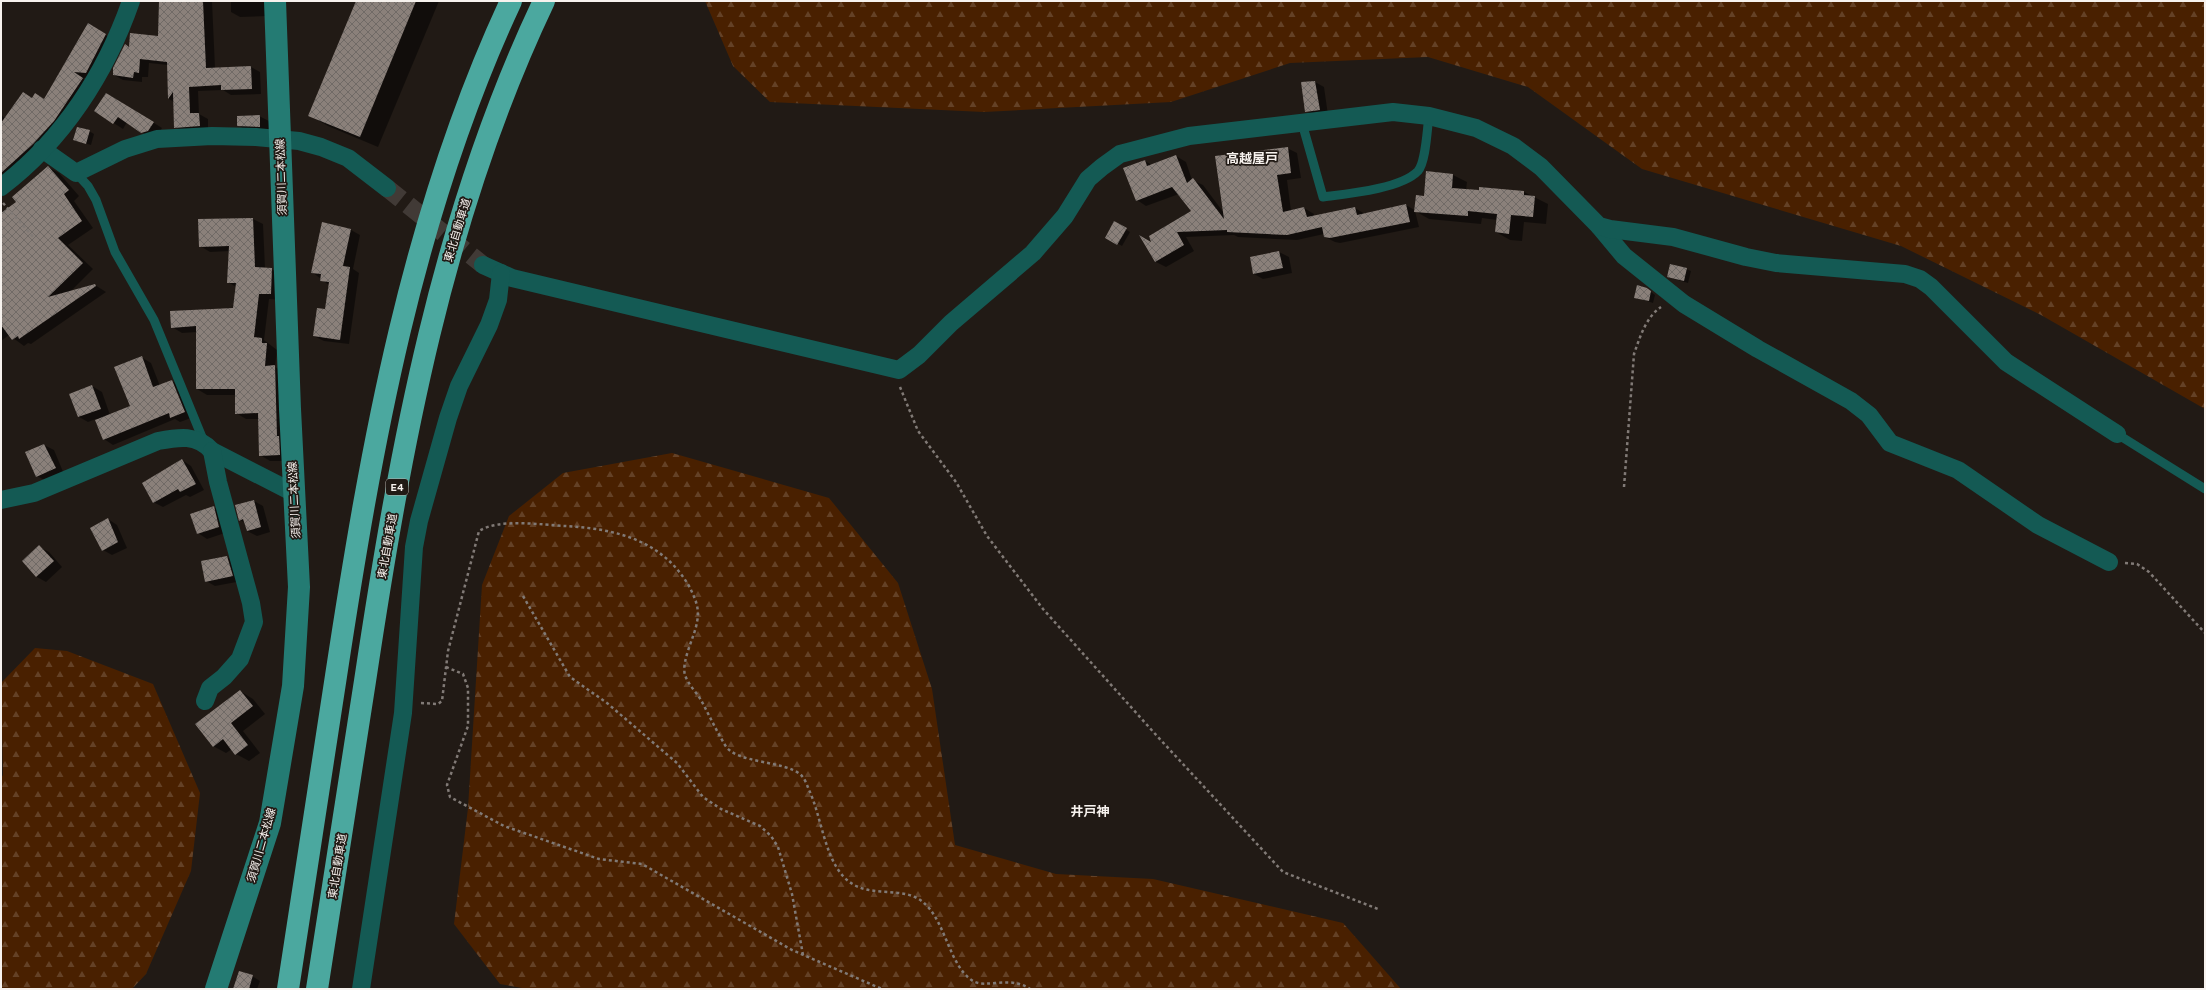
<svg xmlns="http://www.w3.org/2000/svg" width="2206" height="990" font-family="'Public Sans','Noto Sans JP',sans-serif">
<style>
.forest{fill:url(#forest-firs)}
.shadow{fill:#0007}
.building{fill:url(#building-cross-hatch)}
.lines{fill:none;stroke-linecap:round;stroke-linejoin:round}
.minor-tunnel{stroke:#413a36;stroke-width:18;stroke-dasharray:18 9;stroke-linecap:butt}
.path{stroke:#817a76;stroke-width:2.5;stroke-dasharray:3 3;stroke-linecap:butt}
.service{stroke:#145a54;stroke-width:9}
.minor{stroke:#145a54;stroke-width:18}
.secondary{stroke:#247b73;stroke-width:22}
.motorway{stroke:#4ba89f;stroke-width:22}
.labels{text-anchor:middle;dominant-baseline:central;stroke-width:3.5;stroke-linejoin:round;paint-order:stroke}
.shield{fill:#211a15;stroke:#b7b1ad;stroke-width:1}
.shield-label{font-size:10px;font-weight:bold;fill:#f7f2ee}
.street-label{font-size:11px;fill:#f7f2ee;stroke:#211a15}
.quarter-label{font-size:13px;font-weight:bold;fill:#f7f2ee;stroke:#211a15}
</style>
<defs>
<pattern id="forest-firs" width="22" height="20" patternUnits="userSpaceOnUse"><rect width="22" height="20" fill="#492000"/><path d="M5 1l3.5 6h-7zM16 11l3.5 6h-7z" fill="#644126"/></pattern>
<pattern id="building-cross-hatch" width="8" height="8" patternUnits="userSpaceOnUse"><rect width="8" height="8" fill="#8a807a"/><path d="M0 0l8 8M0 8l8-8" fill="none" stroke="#706a66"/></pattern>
</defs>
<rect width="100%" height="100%" fill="#211a15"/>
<g class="forest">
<path d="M705,1H2205V409L2041,315L1901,246L1642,169L1528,87L1428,57L1290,63L1171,102L984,112L770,102L733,66Z"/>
<path d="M672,453L829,498L898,583L932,689L955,845L1056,874L1153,879L1343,923L1401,989H528L500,984L454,924L468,808L482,585L509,516L563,473Z"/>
<path d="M35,648L67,651L153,684L200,793L191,871L146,974L132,989H1V778L3,775L1,683Z"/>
</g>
<g class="shadow">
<path d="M160,1H212L215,68L251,67L260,72L261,94L231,95L223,90L198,91L199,114L208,119V131L184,132L175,127L174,102L169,99L168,65L149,63L148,77H142V82L123,80L114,75L129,48L159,37Z"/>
<path d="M231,1H265L268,16L240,17L231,12Z"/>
<path d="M357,1H439L378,147L328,126L309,115Z"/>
<path d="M88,25L118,42L99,79L83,78L95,86L1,193V115L6,119L32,99L44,100Z"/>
<path d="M1315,82L1324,87L1328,115L1315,116L1306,111L1302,83Z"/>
<path d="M132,109L162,128L157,136L151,138L127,122L123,129L95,111Z"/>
<path d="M259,116L269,121V132L248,131L238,125Z"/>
<path d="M89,131L94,134L91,145L74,140Z"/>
<path d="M1287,148L1297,153L1301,178L1287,180L1291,211L1304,208L1314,214V216L1355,208L1365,214L1406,205L1416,211L1425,197L1427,172L1453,175L1467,182L1466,190L1524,192L1548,204L1546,224L1524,222L1522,241L1510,240L1496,232L1497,220L1482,218L1481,224L1429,219L1415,211L1419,227L1340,243L1335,242L1325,237L1324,234L1297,240L1238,237L1234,235L1186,237L1194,251L1166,267L1156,262L1142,238L1153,244L1193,212L1179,194L1146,206L1137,200L1145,161L1152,165L1176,156L1186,162L1192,180L1203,185L1224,213Z"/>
<path d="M48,167L59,173L79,196L74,201L93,228L68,245L93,269L70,292L95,285L106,292L31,344L28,343L24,346L9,335L1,341V215L18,203Z"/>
<path d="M253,219L263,224L265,268L271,269L282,274L281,300L269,299L264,340L277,350L275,367L284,372L290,461H270L260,455L259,419H246L236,413V395H207L197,389V332L182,333L172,327L234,309L236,287L228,282L230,251L210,252L200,246L199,220Z"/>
<path d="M1115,223L1130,232L1122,246L1106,237Z"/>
<path d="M323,224L351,230L360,235L353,269L359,273L349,344L324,341L314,336L326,310L330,286L312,272Z"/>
<path d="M1279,252L1289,257L1292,273L1263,279L1254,274L1251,258Z"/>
<path d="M1686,269L1691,271L1688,283L1668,277Z"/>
<path d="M1646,288L1655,295L1653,303L1635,297Z"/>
<path d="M141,357L151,363L160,386L172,381L181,386L194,417L180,422L175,419L113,445L104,439L96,419L88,422L79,417L92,386L102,392L110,415L131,407Z"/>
<path d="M44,445L54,450L64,474L46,481L37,476L26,453Z"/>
<path d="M182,460L191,466L204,490L190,497L186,495L163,507L153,502Z"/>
<path d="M254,501L263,506L270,532L257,536L247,531L245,523L240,520Z"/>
<path d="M214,507L223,513L228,532L207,539L198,533Z"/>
<path d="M108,519L117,525L127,548L112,555L103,550Z"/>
<path d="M39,547L49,552L62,567L46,582L37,577L23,561Z"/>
<path d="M227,557L236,562L242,581L215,586L206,581Z"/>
<path d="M240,691L253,699L265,714L243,731L260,753L249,761L236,754L232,749L226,753L213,746Z"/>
<path d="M252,976L260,981L257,989H234Z"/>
</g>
<g class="building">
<path d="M159,1H203L206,68L251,66L252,89L221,90V85L189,87L190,113H199L200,126L174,128L173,92L168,99L167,62L140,59L139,73L134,72L133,78L113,75V68L125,44L129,47L130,33L158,36Z"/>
<path d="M356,1H416L360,137L308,116Z"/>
<path d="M88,23L106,34L86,73L74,72L83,78L54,121L33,144L1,173V123L23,92L32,98L35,93L44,99Z"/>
<path d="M1315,81L1320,110L1305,112L1301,82Z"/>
<path d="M106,93L154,122L148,131L141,133L118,117L113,124L94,111Z"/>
<path d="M260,115V127L237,126V116Z"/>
<path d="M77,127L90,130L86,144L73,140Z"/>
<path d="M1288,147L1291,173L1277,175L1283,212L1304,207L1307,217L1355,207L1357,215L1406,204L1410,222L1330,238L1324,237L1322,227L1287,235L1227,232V230L1177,232L1184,245L1155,262L1139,235L1151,242L1149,236L1191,211L1172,187L1136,201L1123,168L1145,160L1147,166L1176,155L1187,183L1193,178L1224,219L1215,156Z"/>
<path d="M48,166L69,190L64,194L82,221L58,238L83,263L48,297L95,284L96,286L19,339L18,336L12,340L1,325V213L16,202L12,197Z"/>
<path d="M1426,171L1453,174L1452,188L1479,190V187L1524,191V195L1535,196L1533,217L1511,215L1509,234L1495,232L1497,214L1468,211V216L1414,212L1416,195L1424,196Z"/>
<path d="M253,218L255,267L272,268L271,294H259L254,337L262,338V343H267L265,366L275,365L277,436H279L280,455L259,456L258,413L235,414V389H196V326L171,328L170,311L233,308L236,283H227L229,246L199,247L198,219Z"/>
<path d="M1114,221L1127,228L1117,245L1105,238Z"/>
<path d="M322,222L351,229L343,266L350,267L340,340L313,336L317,308L325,309L329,282L320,281L321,274L311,273Z"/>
<path d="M1279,251L1283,268L1253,274L1250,257Z"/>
<path d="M1670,264L1687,268L1684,281L1667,277Z"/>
<path d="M1637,285L1647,288L1651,291L1649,301L1634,298Z"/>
<path d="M142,356L153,387L172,380L185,412L170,418L169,413L103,440L95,420L130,406L114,367Z"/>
<path d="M92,385L101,409L78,417L69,394Z"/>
<path d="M44,444L56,468L36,477L25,452Z"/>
<path d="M182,459L196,484L180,492L178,489L153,503L142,483Z"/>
<path d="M254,500L261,527L247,531L243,519L239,521L235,505Z"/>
<path d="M214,506L219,527L197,534L190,514Z"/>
<path d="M108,518L118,542L102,551L90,528Z"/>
<path d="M39,545L54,561L36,577L22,561Z"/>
<path d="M227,556L233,576L205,582L201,561Z"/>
<path d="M240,690L253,706L231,723L248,745L235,755L223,739L213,747L195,724Z"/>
<path d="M239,971L253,975L249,989H233Z"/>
</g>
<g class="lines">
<path class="minor-tunnel" d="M387,188L483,265"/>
<g class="path">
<path d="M3,203L34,238"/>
<path d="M900,387L918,431L956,482L987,536L1043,609L1157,736L1283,872L1378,909"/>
<path d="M1624,487L1634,354C1640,337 1646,317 1661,307"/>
<path d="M2125,563L2137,564L2149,572L2205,633"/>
<path d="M523,596L570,677L607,703L677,763L703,797L721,809L760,826L771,836L778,847L792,894L803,955"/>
<path d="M446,667L463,674L468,688V726L447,785L450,797L504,826L599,859L642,864L792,950L882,989"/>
<path d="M421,703L438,704L442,701L448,651L479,531C499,518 542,525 566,526C616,529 662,540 689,586C695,598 700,608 697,622C695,636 681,661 685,675C688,684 696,692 701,700C709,715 716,730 725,745C736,764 784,760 801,775C805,779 807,785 809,790C821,815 824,855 843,876C866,902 902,883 924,903C946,922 949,966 973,981C986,989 1010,975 1030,989"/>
</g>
<g class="service">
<path d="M1302,123L1323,197C1346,194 1401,189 1418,171C1426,162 1427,129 1429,116"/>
<path d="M76,173L88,186L96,200L115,252L154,320L204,442"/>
<path d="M2117,434L2205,489"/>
</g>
<g class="minor">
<path d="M42,149L76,173L125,149L157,139L212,136L256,137L299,141L321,147L348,158L387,188"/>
<path d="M1,187C63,140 106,73 131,1"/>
<path d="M1599,226L1624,256L1684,304L1758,349L1851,401L1869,415L1890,443L1958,470L2038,525L2109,562"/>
<path d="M483,265L512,278L899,370L919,355L951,323L1033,253L1065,216L1088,179L1102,167L1120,154L1189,136L1393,112L1429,116L1476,128L1513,146L1541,167L1599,226L1610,229L1673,237L1746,257L1776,263L1905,274L1920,279L1931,287L2006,362L2117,434"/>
<path d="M1,500L34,493L158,441C179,437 197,434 212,451L294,493"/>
<path d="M205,701L210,688L224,677L240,659L254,622L251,603L218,482L212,451"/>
<path d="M361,989L403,713L414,547L419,521L448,418L459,386L489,325L498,300L501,273"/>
</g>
<path class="secondary" d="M216,989L270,823L293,686L299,587L290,409L275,1"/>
<g class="motorway">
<path d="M288,989C304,885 320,780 336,676C371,446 412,213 511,1"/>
<path d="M317,989C333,886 349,784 365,681C400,449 442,215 544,1"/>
</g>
</g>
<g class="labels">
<rect class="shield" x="386" y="479" width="22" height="16" rx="3"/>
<g class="shield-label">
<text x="397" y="487">E4</text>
</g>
<g class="street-label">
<text transform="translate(281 177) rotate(-92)">須賀川二本松線</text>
<text transform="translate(457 230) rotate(-73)">東北自動車道</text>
<text transform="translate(294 500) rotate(-93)">須賀川二本松線</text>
<text transform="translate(387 546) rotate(-80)">東北自動車道</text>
<text transform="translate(261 845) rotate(-74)">須賀川二本松線</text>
<text transform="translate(337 866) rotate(-81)">東北自動車道</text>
</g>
<g class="quarter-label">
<text x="1252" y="158">高越屋戸</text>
<text x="1090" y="811">井戸神</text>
</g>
</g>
<rect width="2206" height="990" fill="none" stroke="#f7f2ee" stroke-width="4"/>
</svg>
